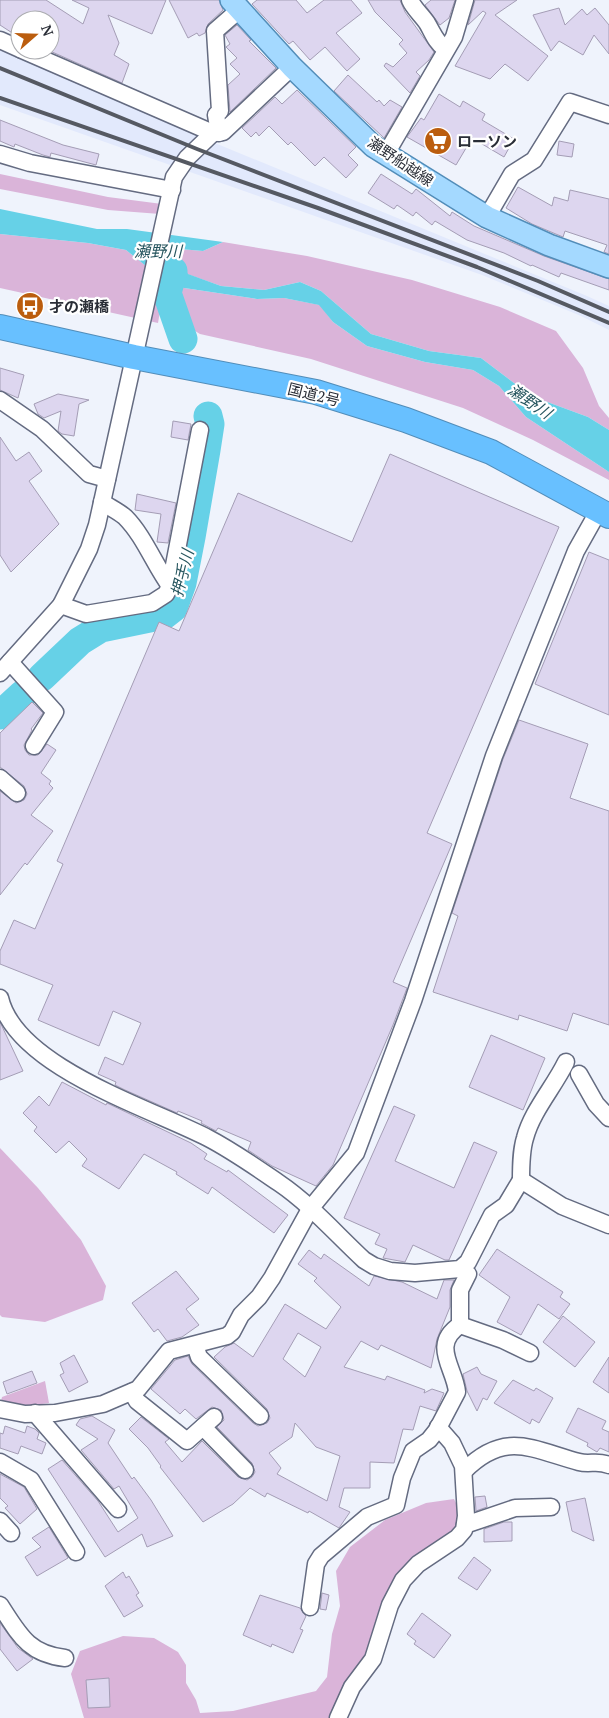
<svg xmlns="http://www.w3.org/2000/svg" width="609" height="1718" font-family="'PT Serif','Noto Sans JP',serif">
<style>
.built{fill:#e2e9fc}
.green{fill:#dab4d9}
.water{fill:#66d1e7}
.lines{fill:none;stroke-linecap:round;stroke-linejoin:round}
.river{stroke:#66d1e7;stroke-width:29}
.building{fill:#ddd6ef;stroke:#a49db5;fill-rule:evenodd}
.minor-casing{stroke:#646b81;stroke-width:19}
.major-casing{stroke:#528db9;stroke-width:24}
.highway-casing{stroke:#528db9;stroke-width:26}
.minor{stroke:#fff;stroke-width:16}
.major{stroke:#a4d9ff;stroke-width:21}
.highway{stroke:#68c0ff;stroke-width:24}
.rail{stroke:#555962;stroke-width:4}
.labels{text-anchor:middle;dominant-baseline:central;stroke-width:4.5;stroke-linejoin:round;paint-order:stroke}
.poi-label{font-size:15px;font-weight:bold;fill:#2a2e37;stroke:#fff;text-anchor:start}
.street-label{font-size:15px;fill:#2a2e37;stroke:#fff}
.water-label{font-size:16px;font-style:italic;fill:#26555e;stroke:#fff}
</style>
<rect width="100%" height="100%" fill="#eff3fc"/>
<path class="built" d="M0,47L193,134L587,296L609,306V330L581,316L482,275L0,105Z"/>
<g class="green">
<path d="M0,174L108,197L162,204L160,214L108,210L0,189Z"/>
<path d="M0,234L88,243L126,250L165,281L158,323L0,288Z"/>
<path d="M223,242L307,256L412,280L500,307L556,331L583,368L599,406L609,418V430L588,417L531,396L481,358L429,351L371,334L321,291L300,282L264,290L221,286L187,274L177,254L180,249L203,251Z"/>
<path d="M171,286L257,299L284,298L320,305L333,322L367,346L425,362L473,370L499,386L526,417L609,472V480L533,440L463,408L311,359L200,334L177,320L168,307Z"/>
<path d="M0,1148L38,1188L81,1240L106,1286L103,1300L45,1322L2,1317L0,1315Z"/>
<path d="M45,1381L49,1403L21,1407L0,1405L2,1397Z"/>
<path d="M454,1499L461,1513L457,1531L428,1553L374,1644L337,1718H84L71,1674L80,1651L123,1636L154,1638L178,1652L186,1665V1683L196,1700L200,1713L233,1711L316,1691L327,1677L332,1634L340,1606L336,1571L350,1547L385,1520L426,1503Z"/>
</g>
<path class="water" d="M0,209L97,229H127L223,242L203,251L180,249L177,254L188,274L221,286L264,290L300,282L321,291L371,334L429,351L481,358L531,396L588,417L609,430V472L526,417L499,386L473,370L425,362L367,346L333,322L319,305L284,298L257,299L171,286L126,250L88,243L0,234Z"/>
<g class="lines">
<g class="river">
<path d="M173,271L167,293L183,339"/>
<path d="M42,677L80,641L101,628L164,615L173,608L182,583L191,537L206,450L210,424L208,416"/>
<path d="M0,715L22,695"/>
</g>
</g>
<g class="building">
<path d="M0,0H46L83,24L89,8L72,0H166L152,34L108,15L119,43L114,55L129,64L122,83L50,51V20H20V38L0,25Z"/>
<path d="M169,0H219L223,10L208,24L205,33L199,36L197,33L188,38Z"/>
<path d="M257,0H296L307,13L324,0H351L362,13L336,33L360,59L347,71L325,47L310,60L293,41L289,44L252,4Z"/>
<path d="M368,0H400L405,12L434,52L429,60L416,72L420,76L410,93L384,66L386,63L393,67L407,53L399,44L403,40L375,12Z"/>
<path d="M431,0H455L449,18L440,25L425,5Z"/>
<path d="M475,0H517L495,15L548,56L528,81L505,64L490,79L455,66L486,13L483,11L468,25Z"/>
<path d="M559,8L565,25L582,9L587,15L595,8L609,25V54L594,35L583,55L559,41L551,51L533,15Z"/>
<path d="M237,25L251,40L249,41L276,68L230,112L228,85L240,74L230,64L237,58L226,47L230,44L225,35Z"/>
<path d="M348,75L377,102L379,100L384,106L390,100L402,107L384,138L334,91Z"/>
<path d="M297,90L356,147L348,155L358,165L346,178L324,157L315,166L291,142L288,145L269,126L259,136L256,132L251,137L242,128L275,97L282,104Z"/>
<path d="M439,94L460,107L463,101L485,114L482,120L514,139L504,157L472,138L456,165L407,137L421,118L424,120Z"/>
<path d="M0,120L63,145L99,154L96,165L51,153L50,157L43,155L15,144L14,147L0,141Z"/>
<path d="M559,141L574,144L572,157L557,155Z"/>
<path d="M381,174L412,194L416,189L450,216L452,212L474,226L544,256L609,279V290L561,273L559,277L532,265L531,266L504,253L467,240L435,221L432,225L416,212L413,216L397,205L394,209L368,193Z"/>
<path d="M518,187L552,206L554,197L568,201L570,190L609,199V254L604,252L607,245L565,231L563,237L532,224L506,208Z"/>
<path d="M0,368L24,375L18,398L0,390Z"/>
<path d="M58,394L89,400L79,404L74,436L62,434L58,431L61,411L44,418L38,414L34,404Z"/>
<path d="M173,421L191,424L188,440L171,437Z"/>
<path d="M0,437L16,461L29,452L42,471L29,481L59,524L11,572L0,555Z"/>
<path d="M390,454L559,527L427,833L452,844L393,982L407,988L393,1025L333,1165L316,1186L272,1166L248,1150L251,1142L218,1128L216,1131L201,1123L202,1121L178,1111L177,1113L125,1090L115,1085L116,1082L98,1074L105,1057L123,1065L141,1023L113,1011L99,1046L38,1020L53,985L0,964V951L14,920L35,929L63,864L57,861L159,622L179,631L238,493L352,542Z"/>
<path d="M137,494L176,503L168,543L157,542L161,514L135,510Z"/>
<path d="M589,552L609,560V715L535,684Z"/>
<path d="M32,702L43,713L31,729L32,730L24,745L25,750L29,755H38L47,744L56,750L41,773L51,781L49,784L53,788L31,815L53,831L27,865L25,863L0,895V791L16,803L24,800L27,794L24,786L0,767V733Z"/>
<path d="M519,720L588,744L570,798L609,811V1025L573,1013L567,1031L519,1015L518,1020L433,992L458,916L452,913L503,759Z"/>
<path d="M0,1022L23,1071L0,1080Z"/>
<path d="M491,1035L545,1058L523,1110L469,1087Z"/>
<path d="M62,1082L106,1105L107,1103L191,1143L207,1154L204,1159L227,1172L228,1170L288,1215L274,1233L212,1187L208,1194L176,1174L177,1172L144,1154L119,1189L82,1166L87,1159L69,1141L56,1153L34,1131L37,1127L23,1113L39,1096L49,1106Z"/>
<path d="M394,1106L415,1115L395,1161L454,1188L474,1142L497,1152L449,1260H445L413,1245L405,1262L383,1258L387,1249L375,1244L380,1234L344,1218Z"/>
<path d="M497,1249L563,1292L560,1297L570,1304L559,1319L538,1304L521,1335L497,1322L510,1297L479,1275Z"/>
<path d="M309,1250L321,1259L324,1254L369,1286L374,1276L402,1282L437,1299L444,1280H454L450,1290V1307L437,1339L431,1368L381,1345L378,1350L361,1341L344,1367L385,1380L387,1376L425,1390L424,1393L432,1389L444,1393L441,1400L436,1411L420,1406L413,1430L403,1429L394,1463L370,1462V1488H344L339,1507L350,1512L339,1528L309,1511L308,1513L267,1493L265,1497L250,1488L233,1504L203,1522L160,1467L161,1466L148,1448L129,1429L141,1417L169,1439L165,1442L182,1462L202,1441L238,1477L247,1480L252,1477L255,1472L252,1463L217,1427L224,1420L221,1410L212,1407L196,1419L185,1409L180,1414L151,1389L175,1360L188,1356L192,1364L253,1423L258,1426L267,1423L270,1418L267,1409L214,1357L225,1347L234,1343L253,1357L285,1304L326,1329L341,1307L314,1281L317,1278L298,1264ZM298,1333L321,1347L305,1377L283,1359ZM295,1423L316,1447L340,1456L327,1501L277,1474L281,1468L269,1453L292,1437Z"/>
<path d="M176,1271L199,1299L186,1309L199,1325L182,1337L167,1341L158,1329L154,1332L132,1303Z"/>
<path d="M563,1316L595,1342L575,1367L543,1342Z"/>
<path d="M74,1355L88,1382L69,1392L60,1375L64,1373L60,1363Z"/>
<path d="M609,1357V1393L593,1382Z"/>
<path d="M477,1367L481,1374L497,1381L487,1400L483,1398L477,1411L467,1391L463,1374Z"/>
<path d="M32,1371L37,1383L7,1394L3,1382Z"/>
<path d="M513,1380L534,1391L536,1388L553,1398L539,1423L532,1419L530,1424L494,1403Z"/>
<path d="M578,1408L606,1421L602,1429L609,1432V1452L600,1448L597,1452L587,1446L588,1443L566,1432Z"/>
<path d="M92,1416L115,1430L108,1443L132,1479L134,1477L151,1500L173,1536L147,1547L142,1534L105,1557L48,1469L62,1460L98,1501L118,1532L138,1518L119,1486L114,1489L81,1450L98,1439L76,1425L80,1419Z"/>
<path d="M5,1426L25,1433L27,1426L35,1429L39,1433L37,1439L46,1443L42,1454L21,1446L18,1454L0,1448V1433L3,1434Z"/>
<path d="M0,1474L24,1487L37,1509L20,1524L5,1508L8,1506L0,1498Z"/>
<path d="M485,1496L487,1507L476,1511L475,1497Z"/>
<path d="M585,1498L594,1541L572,1531L566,1502Z"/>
<path d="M504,1522H512V1541L484,1542V1529Z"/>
<path d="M49,1527L68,1558L37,1576L25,1557L41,1547L32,1538Z"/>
<path d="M474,1557L491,1570L477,1590L458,1578Z"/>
<path d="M123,1572L126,1578L129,1576L139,1593L136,1595L143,1606L124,1617L105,1586Z"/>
<path d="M322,1593L329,1595L326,1610L320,1609Z"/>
<path d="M260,1595L300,1608L306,1616L300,1629L303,1630L293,1653L272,1644L271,1647L243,1635Z"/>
<path d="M422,1613L451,1635L434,1658L414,1644L416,1641L407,1634Z"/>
<path d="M0,1623L18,1648L33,1659L17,1671L0,1649Z"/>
<path d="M109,1678L110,1707L88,1708L86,1680Z"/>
</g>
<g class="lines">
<g class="minor-casing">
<g id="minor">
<path d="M410,0C414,9 421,14 427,23C433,33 435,41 445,49"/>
<path d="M0,40L20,49"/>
<path d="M22,50L213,133L223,132L292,67"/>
<path d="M219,133L216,115L220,111L215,31L239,10"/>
<path d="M0,154L30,163L172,190"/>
<path d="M386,154L454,37L465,0"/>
<path d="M487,217L512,174L534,160L570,102L609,115"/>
<path d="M0,400L42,429L89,474L107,479"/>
<path d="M102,502C109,507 118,511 125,517C144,536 154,564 170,586"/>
<path d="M61,605L86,614L152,603L166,594L170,586L200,430"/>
<path d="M10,662L55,712L34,746"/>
<path d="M0,673L61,605L89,549L97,525L174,177L187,158L213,133"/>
<path d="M0,778L17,793"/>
<path d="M0,998C16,1067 150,1108 208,1138C233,1151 257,1168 279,1183C310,1204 336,1234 364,1260L374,1266L390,1271L415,1273L460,1269L468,1262L492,1215L506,1205L521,1180L562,1206L609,1225"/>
<path d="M579,1074L596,1104L609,1118"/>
<path d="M521,1180C521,1166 521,1151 525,1138C532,1111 554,1087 566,1062"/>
<path d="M460,1325L503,1340L530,1353"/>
<path d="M195,1345L199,1357L260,1416"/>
<path d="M132,1392L137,1401L187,1441L214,1417"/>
<path d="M0,1409L25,1414L55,1413L103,1404L138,1389L169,1351L227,1336L232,1332L241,1315L259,1297L272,1278L310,1209L356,1153L413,1001L494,756L576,551L599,510"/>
<path d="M35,1413L118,1509"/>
<path d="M203,1427L245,1470"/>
<path d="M0,1462L31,1480L76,1552"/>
<path d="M464,1471C505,1430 531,1449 579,1462C590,1465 597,1460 609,1465"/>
<path d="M0,1521L11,1533"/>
<path d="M465,1525L515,1508L551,1507"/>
<path d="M0,1605C19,1634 28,1654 65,1658"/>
<path d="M310,1607L316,1564L321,1556L367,1517L396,1505L402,1478L413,1451L429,1440L437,1430L457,1392C455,1368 430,1345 460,1325V1290L468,1274L460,1269"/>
<path d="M338,1718L352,1687L373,1659L390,1605L403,1580L418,1564L457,1538L464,1530L466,1516L463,1466L452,1443L438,1427"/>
</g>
</g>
<g class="major-casing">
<path id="major" d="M231,0L292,67L373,146L487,217L549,245L609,267"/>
</g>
<g class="highway-casing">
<path id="highway" d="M0,327L134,357L316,392L406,420L491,452L609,516"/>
</g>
<use href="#minor" class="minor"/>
<use href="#major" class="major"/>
<use href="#highway" class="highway"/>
<g class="rail">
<path d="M0,68L197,149L538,281L609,312"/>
<path d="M0,98L318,208L477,267L609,323"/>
</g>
</g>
<defs>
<g id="supermarket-disc" transform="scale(1.4375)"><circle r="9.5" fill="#bb5d0e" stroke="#fff"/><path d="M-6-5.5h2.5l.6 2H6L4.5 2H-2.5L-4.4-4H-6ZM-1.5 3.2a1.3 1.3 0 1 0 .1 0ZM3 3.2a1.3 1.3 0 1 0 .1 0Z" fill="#fff"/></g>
<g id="bus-disc" transform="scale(1.4375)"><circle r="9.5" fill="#bb5d0e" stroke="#fff"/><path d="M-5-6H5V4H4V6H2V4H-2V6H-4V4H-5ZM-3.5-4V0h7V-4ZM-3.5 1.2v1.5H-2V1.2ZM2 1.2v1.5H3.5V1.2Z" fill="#fff"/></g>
</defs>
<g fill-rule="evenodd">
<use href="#supermarket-disc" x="438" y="141"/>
<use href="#bus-disc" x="30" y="306"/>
</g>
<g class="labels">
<g class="poi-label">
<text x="457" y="141">ローソン</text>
<text x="49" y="306">才の瀬橋</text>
</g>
<g class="street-label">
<text transform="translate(401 161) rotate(34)">瀬野船越線</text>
<text transform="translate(314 394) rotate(14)">国道2号</text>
</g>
<g class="water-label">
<text x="158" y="251">瀬野川</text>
<text transform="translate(530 401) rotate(34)">瀬野川</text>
<text transform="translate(182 573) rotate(-76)">押手川</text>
</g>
</g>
<g transform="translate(35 35) rotate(70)"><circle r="24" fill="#ffffff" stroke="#aaabaf"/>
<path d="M0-4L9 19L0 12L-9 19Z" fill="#bb5d0e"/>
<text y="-8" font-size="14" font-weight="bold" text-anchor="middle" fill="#2a2e37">N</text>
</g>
</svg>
